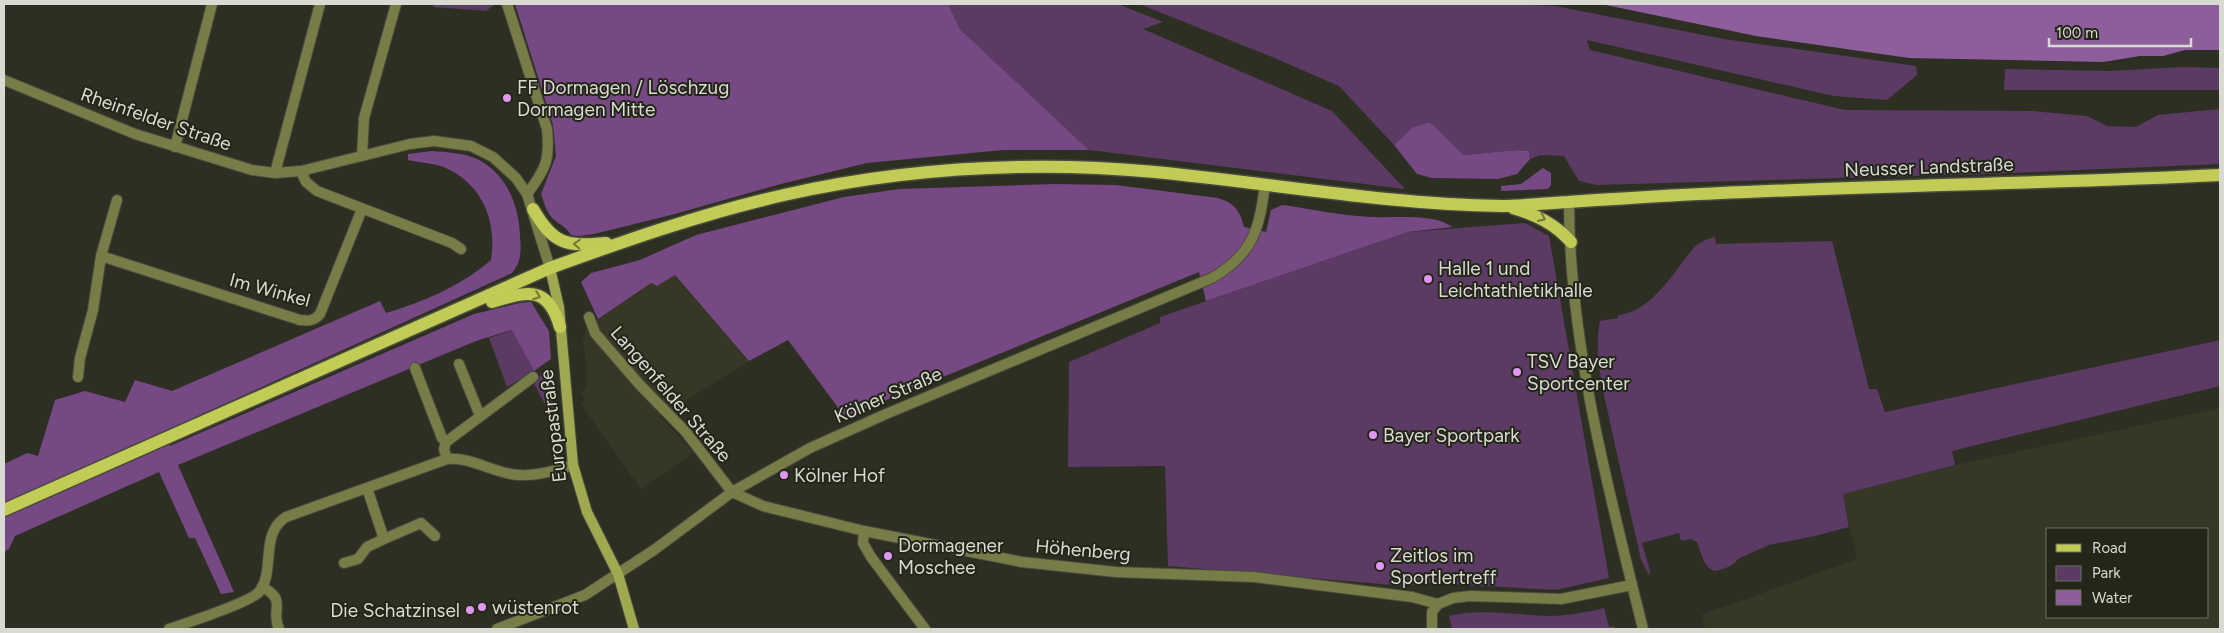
<svg xmlns="http://www.w3.org/2000/svg" width="2224" height="633" font-family="Figtree,sans-serif">
<style>
.built{fill:#363825;fill-rule:evenodd}
.green{fill:#5b3a64}
.forest{fill:#764884}
.water{fill:#8e5e9c}
.lines{fill:none;stroke-linecap:round;stroke-linejoin:round}
.street-casing{stroke:#494b3f;stroke-width:12}
.secondary-casing{stroke:#494b3f;stroke-width:12}
.primary-casing{stroke:#494b3f;stroke-width:15}
.street{stroke:#787d47;stroke-width:10}
.secondary{stroke:#a1a950;stroke-width:10}
.primary{stroke:#c2cb55;stroke-width:12}
.oneway{stroke:#737837}
.poi-dot{fill:#de98f2;stroke:#242619;stroke-width:2}
.labels{text-anchor:middle;dominant-baseline:central;stroke-width:4;stroke-linejoin:round;paint-order:stroke}
.poi-label{font-size:19px;fill:#d9dbd2;stroke:#242619;text-anchor:start}
.street-label{font-size:19px;fill:#d9dbd2;stroke:#242619}
</style>
<rect width="100%" height="100%" fill="#2e2f23"/>
<g class="built">
<path d="M674,275L749,361L660,416L694,453L641,489L581,404L586,400L581,393L586,389L587,367L583,340L586,326L651,283L657,286Z"/>
<path d="M2220,408V629H1705L1701,615L1857,559L1843,494L1955,465ZM2048,529H2208V617H2048Z"/>
</g>
<g class="green">
<path d="M434,4H495L486,11L433,7Z"/>
<path d="M948,4H1118L1163,22L1143,29L1332,111L1405,189L1089,150L960,29Z"/>
<path d="M1139,4H1505L1555,6L1724,39L1916,66L1917,75L1887,100L1834,96L1587,40L1590,50L1845,110L2032,111L2087,116L2107,126L2136,127L2158,115L2220,109V164L1985,174L1597,185L1579,181L1564,156L1541,155L1530,159L1529,151L1518,150L1464,155L1430,122L1413,127L1394,145L1339,86L1272,57Z"/>
<path d="M2182,67L2220,68V90H2004L2005,69L2109,71Z"/>
<path d="M1525,223L1549,236L1609,578L1556,590L1429,583L1405,586L1168,566L1165,466L1068,467L1069,362L1160,323V317L1408,232Z"/>
<path d="M1715,237L1716,244L1832,241L1869,389H1877L1885,412L2220,340V386L1952,451L1955,465L1843,494L1849,527L1815,536L1769,545L1738,559C1733,567 1723,569 1714,571C1703,566 1701,553 1697,542L1691,539L1681,541L1679,533L1642,543L1650,571L1649,575L1641,560C1631,514 1620,469 1610,422C1603,388 1593,355 1600,321L1618,318V315C1651,313 1676,269 1695,246L1705,240Z"/>
<path d="M513,330L534,371L507,387L489,338Z"/>
<path d="M548,368H551L555,423L533,382Z"/>
<path d="M1604,608L1609,627L1614,626L1615,629H1452L1449,616C1481,608 1517,615 1550,616C1568,616 1587,612 1604,608Z"/>
</g>
<g class="forest">
<path d="M515,4H948L960,29L1089,150H1003L867,163L777,185L671,215L594,234L579,236L571,235C566,226 558,224 552,218C546,211 544,202 541,194L556,156L553,125Z"/>
<path d="M1430,122L1464,155L1518,150L1529,151L1530,159L1517,174L1498,179L1432,178L1417,174L1394,145L1413,127Z"/>
<path d="M432,151C446,152 464,153 477,159C507,174 519,205 520,236C521,250 522,261 512,273L165,431L170,446L474,314L520,303L531,302L549,331L551,359L534,371L512,330L476,341L178,465L234,592L221,594L195,538H189L159,472L15,536L9,549L4,552V517L143,455L137,443L4,503V464L27,453L38,456L55,400L85,391L125,402L135,380L172,391L380,301L386,313C423,302 461,286 491,260C497,222 483,185 446,168C434,163 420,163 408,160V154Z"/>
<path d="M1543,168L1551,173V185L1548,189L1501,191V186L1521,184Z"/>
<path d="M1054,184L1116,185L1218,198C1234,203 1240,210 1244,227L1266,232L1271,210L1282,205C1312,209 1342,216 1372,217C1392,218 1436,213 1452,227L1408,232L1206,301L1199,272L845,417L788,340L749,361L675,275L657,286L651,283L598,319L581,282L591,273L640,260L696,235L844,197L899,189Z"/>
</g>
<path class="water" d="M1601,4H2220V50H2185L2163,56H2140L2103,62L1909,58L1756,36Z"/>
<g class="lines">
<g class="street-casing">
<g id="street">
<path d="M507,4L547,129C550,160 546,169 527,194"/>
<path d="M4,80L135,134L252,170L275,173L301,171L410,144L434,141L471,146L493,157L516,178L527,194L550,268"/>
<path d="M175,147L212,4"/>
<path d="M362,156L364,118L396,4"/>
<path d="M301,171L306,182L317,191L452,243L461,249"/>
<path d="M275,173L320,4"/>
<path d="M1569,202C1569,344 1609,492 1643,629"/>
<path d="M101,256L117,200"/>
<path d="M589,317L595,333L639,384L685,431L732,492L763,506L864,531L1022,562L1116,572L1254,577L1412,597L1438,604"/>
<path d="M459,364L480,416"/>
<path d="M415,368L442,438L446,442"/>
<path d="M78,377L80,358L93,310L101,256L300,320C309,321 314,321 320,314L362,209"/>
<path d="M447,459L444,449L446,442L533,377"/>
<path d="M864,531L863,543L871,557L925,629"/>
<path d="M384,539L421,523L435,536"/>
<path d="M344,563L358,559L367,547L384,539L367,488"/>
<path d="M262,587C288,600 270,609 279,629"/>
<path d="M169,629C186,623 249,603 259,592C276,571 259,534 286,517L447,459C470,457 488,470 511,474C530,478 555,471 573,465"/>
<path d="M497,629L585,595L654,550L732,492L810,448L886,414L1212,278C1253,254 1259,230 1265,185"/>
<path d="M1432,629V612L1438,604L1453,598L1470,596L1561,599L1632,585"/>
</g>
</g>
<g class="secondary-casing">
<path id="secondary" d="M550,268L559,307L573,465L587,512L618,574L634,629"/>
</g>
<g class="primary-casing">
<g id="primary">
<path d="M1513,208C1536,215 1554,223 1571,242"/>
<path d="M533,209C553,244 566,247 606,243"/>
<path d="M492,302C527,291 548,285 560,327"/>
<path d="M4,510L550,268C627,240 704,213 784,195C904,168 1032,161 1155,172C1270,183 1384,204 1501,206C1523,206 1546,203 1568,202C1627,198 1687,194 1746,192C1904,185 2062,183 2220,175"/>
</g>
</g>
<use href="#street" class="street"/>
<use href="#secondary" class="secondary"/>
<use href="#primary" class="primary"/>
</g>
<defs><path id="oneway-chevron" d="M-2-3.5L2.5 0L-2 3.5" fill="none" stroke-width="1.6" stroke-linecap="round" stroke-linejoin="round" transform="scale(1.25)"/></defs>
<g class="oneway">
<use href="#oneway-chevron" transform="translate(1542 218) rotate(24)"/>
<use href="#oneway-chevron" transform="translate(577 244) rotate(-176)"/>
<use href="#oneway-chevron" transform="translate(537 296) rotate(20)"/>
</g>
<g class="poi-dot">
<circle cx="507" cy="98" r="5"/>
<circle cx="1428" cy="279" r="5"/>
<circle cx="1517" cy="372" r="5"/>
<circle cx="1373" cy="435" r="5"/>
<circle cx="784" cy="475" r="5"/>
<circle cx="888" cy="556" r="5"/>
<circle cx="1380" cy="566" r="5"/>
<circle cx="482" cy="607" r="5"/>
<circle cx="470" cy="610" r="5"/>
</g>
<g class="labels">
<g class="poi-label">
<text x="517" y="87">FF Dormagen / Löschzug<tspan x="517" dy="22">Dormagen Mitte</tspan></text>
<text x="1438" y="268">Halle 1 und<tspan x="1438" dy="22">Leichtathletikhalle</tspan></text>
<text x="1527" y="361">TSV Bayer<tspan x="1527" dy="22">Sportcenter</tspan></text>
<text x="1383" y="435">Bayer Sportpark</text>
<text x="794" y="475">Kölner Hof</text>
<text x="898" y="545">Dormagener<tspan x="898" dy="22">Moschee</tspan></text>
<text x="1390" y="555">Zeitlos im<tspan x="1390" dy="22">Sportlertreff</tspan></text>
<text x="492" y="607">wüstenrot</text>
<text x="460" y="610" text-anchor="end">Die Schatzinsel</text>
</g>
<g class="street-label">
<text transform="translate(156 119) rotate(19)">Rheinfelder Straße</text>
<text transform="translate(1929 167) rotate(-2)">Neusser Landstraße</text>
<text transform="translate(270 290) rotate(15)">Im Winkel</text>
<text transform="translate(671 394) rotate(49)">Langenfelder Straße</text>
<text transform="translate(888 395) rotate(-23)">Kölner Straße</text>
<text transform="translate(553 426) rotate(-97)">Europastraße</text>
<text transform="translate(1083 550) rotate(5)">Höhenberg</text>
</g>
</g>
<rect width="2224" height="633" fill="none" stroke="#d9dbd2" stroke-width="10"/>
<rect x="2046" y="528" width="162" height="90" fill="#242619" stroke="#6c6e63"/>
<rect x="2056" y="544" width="25" height="8" fill="#c2cb55" stroke="#6c6e63"/>
<text x="2092" y="553" font-size="15" fill="#d9dbd2">Road</text>
<rect x="2056" y="566" width="25" height="15" fill="#5b3a64" stroke="#6c6e63"/>
<text x="2092" y="578" font-size="15" fill="#d9dbd2">Park</text>
<rect x="2056" y="590" width="25" height="15" fill="#8e5e9c" stroke="#6c6e63"/>
<text x="2092" y="603" font-size="15" fill="#d9dbd2">Water</text>
<path d="M2049 38v8h142v-8" fill="none" stroke="#d9dbd2" stroke-width="2.5"/>
<text x="2056" y="38" font-size="15" fill="#d9dbd2" stroke="#242619" stroke-width="4" paint-order="stroke">100 m</text>
</svg>
